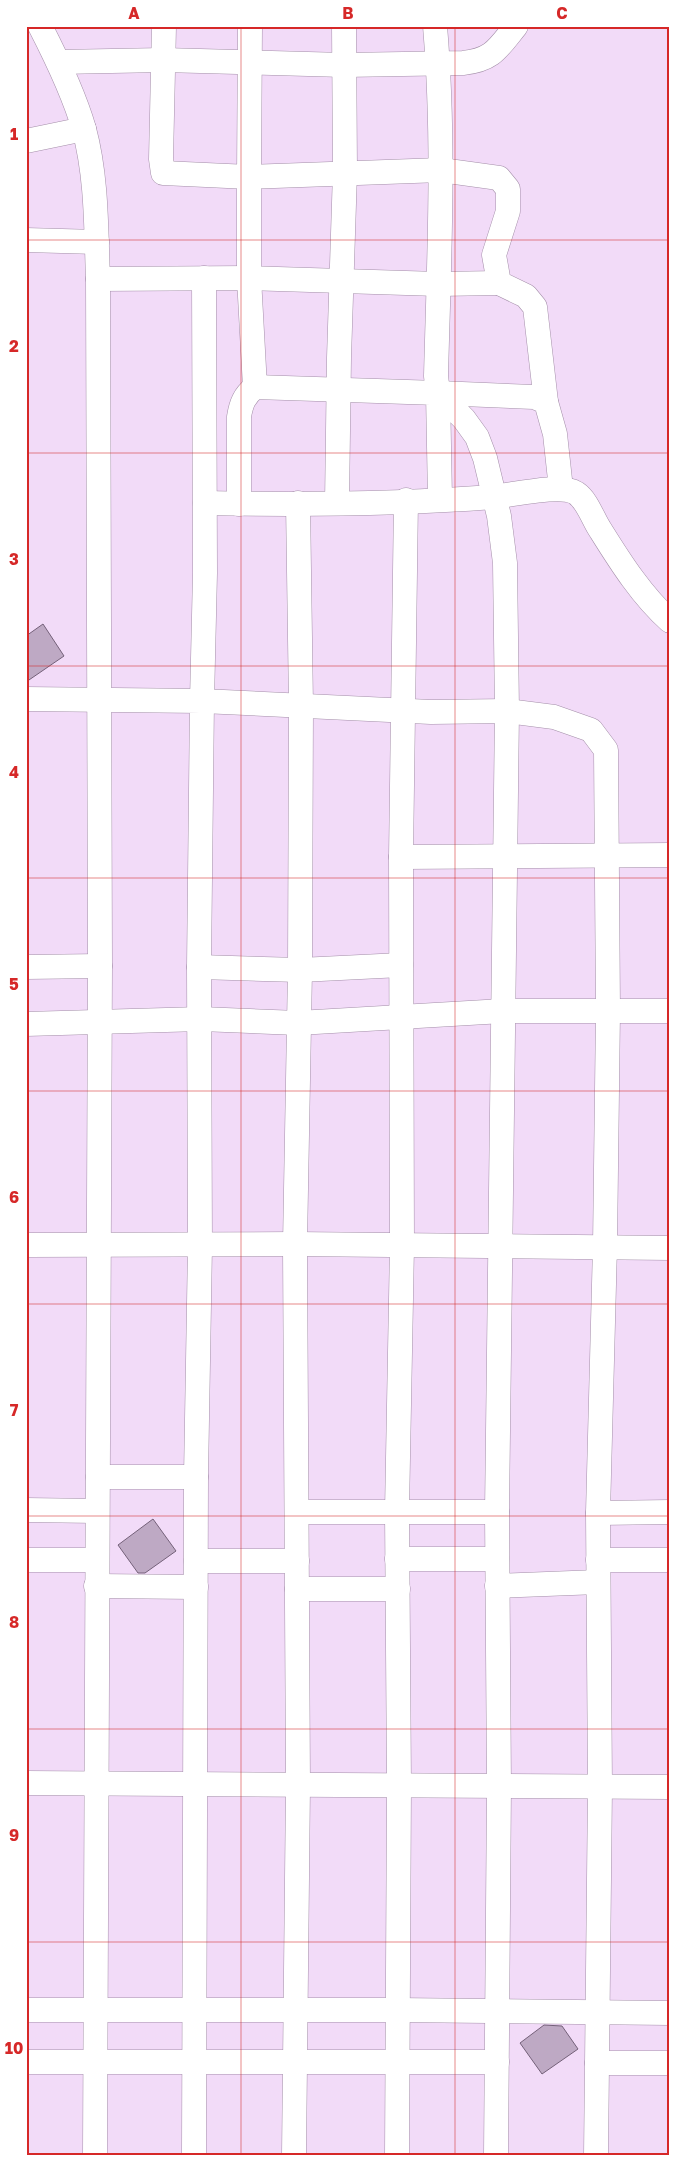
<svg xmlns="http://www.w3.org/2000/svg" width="696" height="2182" font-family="'Golos Text',sans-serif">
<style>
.building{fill:#bea9c4;stroke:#746179}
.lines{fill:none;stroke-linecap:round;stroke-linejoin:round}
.minor-casing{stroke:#a48fa9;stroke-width:25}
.minor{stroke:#fff;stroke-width:24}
.grid{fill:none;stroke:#d62828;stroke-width:1;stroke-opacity:0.55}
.neatline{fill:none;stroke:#d62828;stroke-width:2}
.grid-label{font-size:16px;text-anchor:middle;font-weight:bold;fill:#d62828}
</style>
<rect width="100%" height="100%" fill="#f2dbf8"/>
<g class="building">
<path d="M43,624L64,656L26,682V636Z"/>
<path d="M153,1519L176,1551L145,1573H138L118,1545Z"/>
<path d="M544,2025L562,2026L578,2049L542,2074L520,2043Z"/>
</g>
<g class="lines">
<g class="minor-casing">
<g id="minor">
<path d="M40,26C57,59 74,94 84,129C97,177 96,229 98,279L100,966L95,2156"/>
<path d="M164,26L161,159L163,173L249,177L250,26"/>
<path d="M435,26C445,143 439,259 436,376L438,393L464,419L477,437L485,458L499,516L505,563L507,711L497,1512L499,1786L496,2156"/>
<path d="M59,62L163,60L344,65L463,63C493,60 498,48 516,26"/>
<path d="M26,141L84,129"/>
<path d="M26,240L97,242"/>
<path d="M204,278L205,573L202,701L431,712L507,711L554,717L591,730L606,750L608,1011L605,1246L598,1513L600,1787L596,2156"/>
<path d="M98,279L249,278L438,284L499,283"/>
<path d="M255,387L249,278V177L441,170L499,178L508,189V211L494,255L499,283L526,296L535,307L546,402"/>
<path d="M438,393L534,397L546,402L555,434L561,489"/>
<path d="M205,503C299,505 399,504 493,497C513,495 560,483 576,493C588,501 593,520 601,531C621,563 642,596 670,621"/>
<path d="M337,503L339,358L345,172L344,26"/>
<path d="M239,504V417C241,404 244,396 255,387L438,393L440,499"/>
<path d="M26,699L202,701L199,967L200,1246L196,1477L194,2156"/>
<path d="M401,857L670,855"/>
<path d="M26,967L100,966"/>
<path d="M199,967L300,970L401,965"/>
<path d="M26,1024L201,1019L298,1023L503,1011H670"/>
<path d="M26,1245L295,1244L670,1248"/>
<path d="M98,1477H196"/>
<path d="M26,1510L97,1511"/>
<path d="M297,1512H497"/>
<path d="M598,1513L670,1512"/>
<path d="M397,1559H497"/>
<path d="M26,1560H96"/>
<path d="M598,1560H670"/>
<path d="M196,1561H297"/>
<path d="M96,1586L196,1587"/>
<path d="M497,1586L598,1582"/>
<path d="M297,1589H398"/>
<path d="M26,1783L670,1787"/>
<path d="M26,2010H397L670,2013"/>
<path d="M26,2062H497"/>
<path d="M597,2063H670"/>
<path d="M294,2156L298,1785L295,1244L300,970L301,706L298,503"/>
<path d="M397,2156L399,1785L397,1511L402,1246L401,857L406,500"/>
</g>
</g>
<use href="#minor" class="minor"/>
</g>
<path class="grid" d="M241,26V2156M455,26V2156M26,240H670M26,453H670M26,666H670M26,878H670M26,1091H670M26,1304H670M26,1516H670M26,1729H670M26,1942H670"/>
<rect width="696" height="2182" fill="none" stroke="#ffffff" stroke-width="55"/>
<rect x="28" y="28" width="640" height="2126" class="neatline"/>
<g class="grid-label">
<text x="134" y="19">A</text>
<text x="348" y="19">B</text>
<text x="562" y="19">C</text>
<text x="14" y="140">1</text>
<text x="14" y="352">2</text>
<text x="14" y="565">3</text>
<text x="14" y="778">4</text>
<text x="14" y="990">5</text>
<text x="14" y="1203">6</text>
<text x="14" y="1416">7</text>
<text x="14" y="1628">8</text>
<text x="14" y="1841">9</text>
<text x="14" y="2054">10</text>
</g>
</svg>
